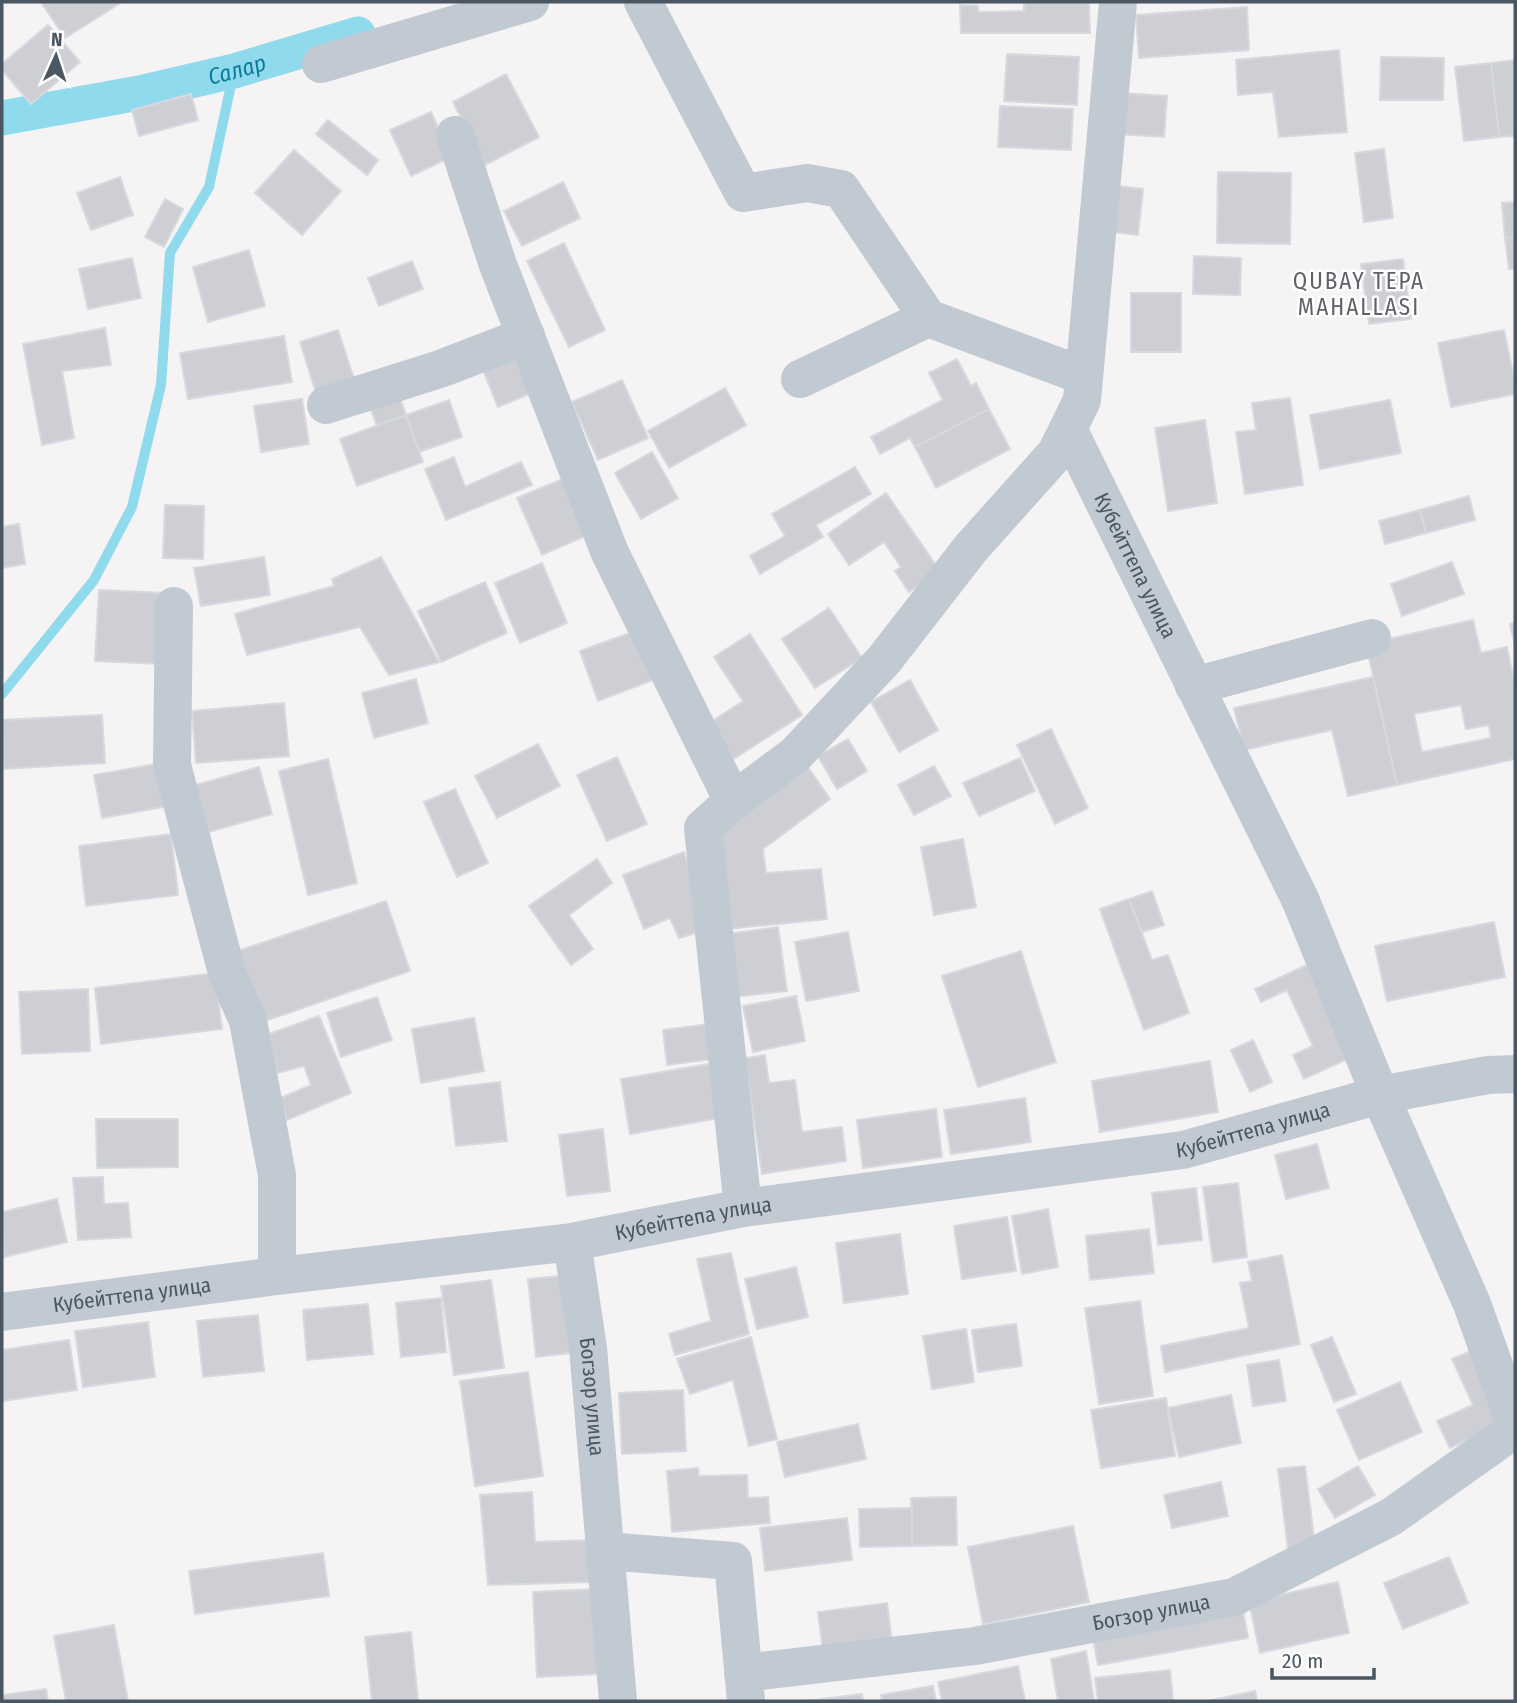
<svg xmlns="http://www.w3.org/2000/svg" width="1517" height="1703" font-family="'Fira Sans Condensed',sans-serif">
<style>
.lines{fill:none;stroke-linecap:round;stroke-linejoin:round}
.stream{stroke:#90daee;stroke-width:10}
.canal{stroke:#90daee;stroke-width:35}
.building{fill:#cdcfd5;stroke:#d7d9de;stroke-width:2;fill-rule:evenodd}
.minor{stroke:#c1cad2;stroke-width:38}
.labels{text-anchor:middle;dominant-baseline:central;stroke-width:5;stroke-linejoin:round;paint-order:stroke}
.street-label{font-size:21px;fill:#4a5661;stroke:#fff}
.water-label{font-size:23px;font-style:italic;fill:#0c7c9b;stroke:#fff}
.neighbourhood-label{font-size:23px;letter-spacing:2px;fill:#5f6368;stroke:#fff}
</style>
<rect width="100%" height="100%" fill="#f5f3f3"/>
<g class="lines">
<path class="stream" d="M2,694L94,580L132,507L161,385L170,253L209,187L234,71"/>
<path class="canal" id="s1" d="M2,118L139,93L234,71L358,34"/>
</g>
<g class="building">
<path d="M41,2H122L65,38Z"/>
<path d="M1024,2H1089L1090,33H961L960,5L978,6V12L1024,11Z"/>
<path d="M1247,7L1249,50L1139,58L1136,15Z"/>
<path d="M48,25L80,62L31,104L2,70V64Z"/>
<path d="M1339,50L1347,132L1279,137L1273,92L1238,95L1236,60Z"/>
<path d="M1007,54L1079,57L1077,105L1004,101Z"/>
<path d="M1381,57L1444,58L1443,100H1380Z"/>
<path d="M1515,60V136L1499,137L1491,63Z"/>
<path d="M1491,63L1499,137L1464,141L1455,67Z"/>
<path d="M506,74L539,137L485,165L453,102Z"/>
<path d="M1121,93L1167,96L1164,137L1118,134Z"/>
<path d="M191,94L198,120L139,136L132,110Z"/>
<path d="M1000,106L1073,109L1071,150L998,147Z"/>
<path d="M431,112L451,157L411,176L390,130Z"/>
<path d="M328,120L378,160L367,175L316,134Z"/>
<path d="M1384,149L1393,218L1364,222L1355,153Z"/>
<path d="M294,150L341,191L302,235L255,193Z"/>
<path d="M1218,172L1291,173L1290,244L1217,243Z"/>
<path d="M120,177L133,215L91,230L77,193Z"/>
<path d="M563,182L580,218L522,246L504,211Z"/>
<path d="M1109,185L1143,189L1138,235L1104,231Z"/>
<path d="M165,199L183,209L164,247L145,237Z"/>
<path d="M1515,202V237L1505,238L1502,203Z"/>
<path d="M1515,237V269H1509L1505,238Z"/>
<path d="M564,243L605,330L569,347L527,261Z"/>
<path d="M249,250L265,306L208,322L193,267Z"/>
<path d="M1194,256L1241,258L1240,295L1193,294Z"/>
<path d="M132,258L141,298L88,309L79,269Z"/>
<path d="M1403,259L1411,319L1369,324L1361,264Z"/>
<path d="M412,261L423,289L379,306L368,278Z"/>
<rect x="1131" y="293" width="50" height="59"/>
<path d="M105,328L111,365L62,371L74,438L42,445L23,344Z"/>
<path d="M338,330L356,385L317,396L300,342Z"/>
<path d="M1504,330L1515,383V394L1451,407L1438,343Z"/>
<path d="M284,336L292,382L188,399L180,353Z"/>
<path d="M510,348L529,394L498,407L479,360Z"/>
<path d="M957,359L971,386L976,383L989,409L915,447L910,438L880,454L871,437L943,400L929,373Z"/>
<path d="M622,380L648,438L598,460L572,402Z"/>
<path d="M396,387L406,415L377,426L367,398Z"/>
<path d="M725,388L746,425L669,468L648,431Z"/>
<path d="M1290,398L1303,485L1245,494L1236,432L1256,430L1252,403Z"/>
<path d="M302,399L309,444L261,452L254,406Z"/>
<path d="M449,400L462,437L419,452L406,415Z"/>
<path d="M1390,400L1401,453L1320,469L1310,415Z"/>
<path d="M989,409L1010,449L936,488L915,447Z"/>
<path d="M406,415L423,462L357,486L340,439Z"/>
<path d="M1205,420L1217,503L1168,511L1155,428Z"/>
<path d="M652,452L678,498L641,519L615,473Z"/>
<path d="M454,457L465,487L521,462L532,485L446,520L425,469Z"/>
<path d="M855,467L871,494L816,525L823,537L760,574L750,556L785,536L772,514Z"/>
<path d="M567,477L592,533L542,555L517,498Z"/>
<path d="M886,493L940,571L909,592L895,571L901,567L884,542L849,565L828,534Z"/>
<path d="M1469,496L1475,520L1426,533L1420,510Z"/>
<path d="M165,505L204,506L203,559L163,558Z"/>
<path d="M1420,510L1426,533L1385,544L1379,521Z"/>
<path d="M19,524L25,564L2,568V527Z"/>
<path d="M264,557L270,595L201,606L194,568Z"/>
<path d="M381,557L439,662L389,675L360,627L247,655L235,614L334,586L332,579Z"/>
<path d="M1452,562L1464,594L1402,616L1391,584Z"/>
<path d="M542,563L567,623L520,643L495,583Z"/>
<path d="M485,582L507,633L441,662L418,611Z"/>
<path d="M99,590L165,593L162,664L95,661Z"/>
<path d="M829,608L862,658L815,688L782,639Z"/>
<path d="M1473,620L1481,653L1507,647L1515,685V759L1397,785L1366,644ZM1461,705L1466,729L1489,725L1491,738L1422,752L1414,714Z"/>
<path d="M1515,622V645L1510,624Z"/>
<path d="M635,631L653,680L598,701L580,651Z"/>
<path d="M750,634L802,715L732,760L708,724L743,701L714,657Z"/>
<path d="M1373,677L1397,785L1348,796L1332,730L1244,750L1234,708Z"/>
<path d="M416,679L428,723L374,738L362,693Z"/>
<path d="M910,680L938,730L899,752L871,702Z"/>
<path d="M284,703L289,756L196,763L192,711Z"/>
<path d="M102,715L105,763L4,769L2,720Z"/>
<path d="M1051,729L1088,808L1055,824L1017,745Z"/>
<path d="M848,739L867,771L837,789L818,756Z"/>
<path d="M538,744L560,786L497,818L475,776Z"/>
<path d="M617,757L647,824L607,841L577,775Z"/>
<path d="M1020,758L1035,791L979,816L963,783Z"/>
<path d="M328,759L357,883L308,895L279,771Z"/>
<path d="M162,763L169,806L102,818L94,775Z"/>
<path d="M807,766L830,799L763,849L766,873L821,869L827,919L727,929L712,836Z"/>
<path d="M934,766L951,796L914,815L898,785Z"/>
<path d="M259,767L272,814L209,832L196,785Z"/>
<path d="M455,789L488,863L457,877L424,802Z"/>
<path d="M171,834L178,895L86,906L79,846Z"/>
<path d="M963,839L976,907L934,915L921,847Z"/>
<path d="M684,852L709,929L679,938L670,918L644,929L623,875Z"/>
<path d="M597,859L612,883L569,915L593,949L571,965L529,906Z"/>
<path d="M1152,891L1164,925L1142,932L1129,899Z"/>
<path d="M1129,899L1152,960L1168,955L1189,1013L1144,1030L1100,909Z"/>
<path d="M386,901L410,971L262,1022L238,951Z"/>
<path d="M1494,922L1505,977L1387,1001L1375,946Z"/>
<path d="M778,927L787,991L734,997L726,934Z"/>
<path d="M848,932L859,991L806,1001L795,942Z"/>
<path d="M1021,951L1056,1062L978,1087L942,976Z"/>
<path d="M1311,963L1354,1056L1304,1079L1293,1055L1313,1046L1287,990L1261,1002L1255,989Z"/>
<path d="M215,973L222,1029L101,1044L95,988Z"/>
<path d="M88,989L90,1051L22,1054L19,992Z"/>
<path d="M796,996L805,1041L753,1052L743,1006Z"/>
<path d="M377,997L392,1040L341,1057L327,1013Z"/>
<path d="M319,1016L351,1093L287,1120L280,1098L311,1085L304,1066L277,1073L269,1034Z"/>
<path d="M474,1018L484,1071L421,1083L412,1029Z"/>
<path d="M716,1023L721,1058L667,1065L663,1030Z"/>
<path d="M1253,1040L1272,1082L1250,1092L1231,1050Z"/>
<path d="M765,1055L769,1083L795,1080L802,1132L842,1127L846,1161L762,1174L745,1058Z"/>
<path d="M1210,1061L1218,1112L1100,1132L1092,1081Z"/>
<path d="M721,1062L731,1116L630,1134L621,1079Z"/>
<path d="M500,1082L507,1141L456,1146L449,1088Z"/>
<path d="M1025,1098L1031,1142L951,1154L944,1110Z"/>
<path d="M936,1109L942,1157L863,1168L857,1120Z"/>
<path d="M96,1119H178V1167L97,1168Z"/>
<path d="M603,1129L610,1191L567,1196L559,1135Z"/>
<path d="M1317,1144L1329,1188L1286,1199L1275,1155Z"/>
<path d="M103,1177L104,1204L128,1203L131,1237L78,1240L73,1178Z"/>
<path d="M1238,1183L1247,1257L1213,1262L1203,1187Z"/>
<path d="M1196,1188L1202,1240L1158,1245L1152,1193Z"/>
<path d="M57,1199L67,1242L4,1257L2,1212Z"/>
<path d="M1048,1209L1058,1267L1022,1274L1012,1216Z"/>
<path d="M1007,1217L1016,1271L962,1279L954,1226Z"/>
<path d="M1149,1229L1154,1273L1090,1280L1086,1236Z"/>
<path d="M900,1234L908,1294L844,1303L836,1243Z"/>
<path d="M731,1253L749,1334L675,1355L669,1334L711,1321L697,1259Z"/>
<path d="M1282,1255L1300,1344L1165,1372L1161,1346L1249,1328L1240,1283L1252,1281L1248,1262Z"/>
<path d="M796,1267L808,1317L757,1329L745,1279Z"/>
<path d="M572,1275L579,1352L536,1357L528,1279Z"/>
<path d="M491,1280L504,1368L454,1375L441,1286Z"/>
<path d="M441,1298L446,1352L401,1357L396,1303Z"/>
<path d="M1140,1301L1153,1396L1099,1404L1085,1308Z"/>
<path d="M368,1304L373,1354L307,1360L303,1310Z"/>
<path d="M258,1315L264,1371L203,1377L197,1321Z"/>
<path d="M148,1322L155,1377L83,1387L75,1331Z"/>
<path d="M1016,1324L1022,1366L978,1372L972,1330Z"/>
<path d="M966,1329L974,1382L932,1389L923,1336Z"/>
<path d="M751,1337L777,1439L749,1446L733,1380L690,1394L677,1359Z"/>
<path d="M1332,1337L1356,1394L1334,1402L1311,1345Z"/>
<path d="M69,1340L77,1390L2,1401V1350Z"/>
<path d="M1473,1350L1506,1422L1450,1448L1437,1421L1473,1405L1452,1359Z"/>
<path d="M1279,1360L1286,1401L1253,1406L1247,1365Z"/>
<path d="M528,1372L543,1476L475,1486L460,1381Z"/>
<path d="M1400,1382L1422,1432L1359,1460L1337,1410Z"/>
<path d="M683,1390L686,1451L622,1454L619,1393Z"/>
<path d="M1231,1395L1241,1443L1179,1457L1168,1408Z"/>
<path d="M1166,1398L1175,1456L1101,1468L1091,1410Z"/>
<path d="M858,1424L866,1459L785,1477L777,1442Z"/>
<path d="M1305,1466L1315,1546L1288,1549L1278,1469Z"/>
<path d="M1358,1466L1375,1495L1335,1518L1318,1489Z"/>
<path d="M698,1468L699,1476L747,1475L748,1498L768,1497L770,1523L672,1532L667,1471Z"/>
<path d="M1221,1482L1228,1516L1172,1528L1164,1495Z"/>
<path d="M532,1492L535,1542L590,1540L591,1582L488,1585L480,1495Z"/>
<path d="M956,1497L957,1545L912,1546L911,1498Z"/>
<path d="M912,1508V1546L860,1547L859,1509Z"/>
<path d="M847,1518L852,1560L765,1571L760,1528Z"/>
<path d="M1073,1526L1089,1602L983,1624L968,1547Z"/>
<path d="M323,1553L329,1596L195,1614L189,1571Z"/>
<path d="M1449,1557L1468,1603L1403,1629L1384,1583Z"/>
<path d="M1338,1582L1349,1633L1260,1653L1249,1602Z"/>
<path d="M595,1589L599,1674L537,1677L533,1592Z"/>
<path d="M887,1603L892,1643L823,1651L818,1612Z"/>
<path d="M1242,1605L1248,1638L1098,1665L1092,1632Z"/>
<path d="M114,1625L128,1701H66L54,1636Z"/>
<path d="M411,1632L418,1701H372L365,1637Z"/>
<path d="M1086,1651L1094,1701H1058L1051,1659Z"/>
<path d="M1018,1666L1025,1701H942L938,1682Z"/>
<path d="M1170,1670L1173,1701H1098L1095,1678Z"/>
<path d="M933,1686L936,1701H882L881,1695Z"/>
<path d="M46,1689L48,1701H2V1695Z"/>
<path d="M1255,1691L1257,1701H1208Z"/>
<path d="M862,1694L863,1701H806Z"/>
</g>
<g class="lines">
<g class="minor">
<path d="M643,2L743,193L807,183L841,189L928,318L1084,376"/>
<path id="s2" d="M1118,2L1082,400L1068,429L1300,899L1380,1095L1472,1304L1515,1424"/>
<path d="M321,64L530,2"/>
<path d="M455,135L498,265L610,553L733,801"/>
<path d="M800,379L928,318"/>
<path d="M326,405L440,369L526,336"/>
<path d="M174,606L172,765L227,973L248,1021L277,1175V1276"/>
<path d="M1194,686L1372,638"/>
<path d="M743,1208L703,828L733,801L795,755L884,660L971,548L1056,453L1068,429"/>
<path id="s3" d="M572,1242L588,1348L618,1701"/>
<path id="s4" d="M2,1312L277,1276L572,1242L743,1208L1183,1150L1380,1095L1488,1075L1515,1074"/>
<path d="M605,1551L733,1561L746,1701"/>
<path id="s5" d="M743,1673L975,1646L1234,1597L1391,1517L1515,1429"/>
</g>
</g>
<g class="labels">
<g class="street-label">
<text stroke="none"><textPath href="#s2" startOffset="584">Кубейттепа улица</textPath></text>
<text stroke="none"><textPath href="#s4" startOffset="1265">Кубейттепа улица</textPath></text>
<text stroke="none"><textPath href="#s4" startOffset="698">Кубейттепа улица</textPath></text>
<text stroke="none"><textPath href="#s4" startOffset="131">Кубейттепа улица</textPath></text>
<text stroke="none"><textPath href="#s3" startOffset="156">Богзор улица</textPath></text>
<text stroke="none"><textPath href="#s5" startOffset="413">Богзор улица</textPath></text>
</g>
<g class="water-label">
<text stroke="none"><textPath href="#s1" startOffset="240">Салар</textPath></text>
</g>
<g class="neighbourhood-label">
<text x="1359" y="281">QUBAY TEPA<tspan x="1359" dy="26">MAHALLASI</tspan></text>
</g>
</g>
<rect width="1517" height="1703" fill="none" stroke="#4a5661" stroke-width="7"/>
<g transform="translate(56 56) rotate(3)" stroke="#ffffff" stroke-width="5" paint-order="stroke">
<path d="M0-5L12 26L0 18L-12 26Z" fill="#4a5661"/>
<text y="-10" font-size="19" font-weight="bold" text-anchor="middle" fill="#4a5661">N</text>
</g>
<path d="M1272 1668v10h102v-10" fill="none" stroke="#4a5661" stroke-width="3.5"/>
<text x="1282" y="1668" font-size="21" fill="#4a5661" stroke="#ffffff" stroke-width="5" paint-order="stroke">20 m</text>
</svg>
